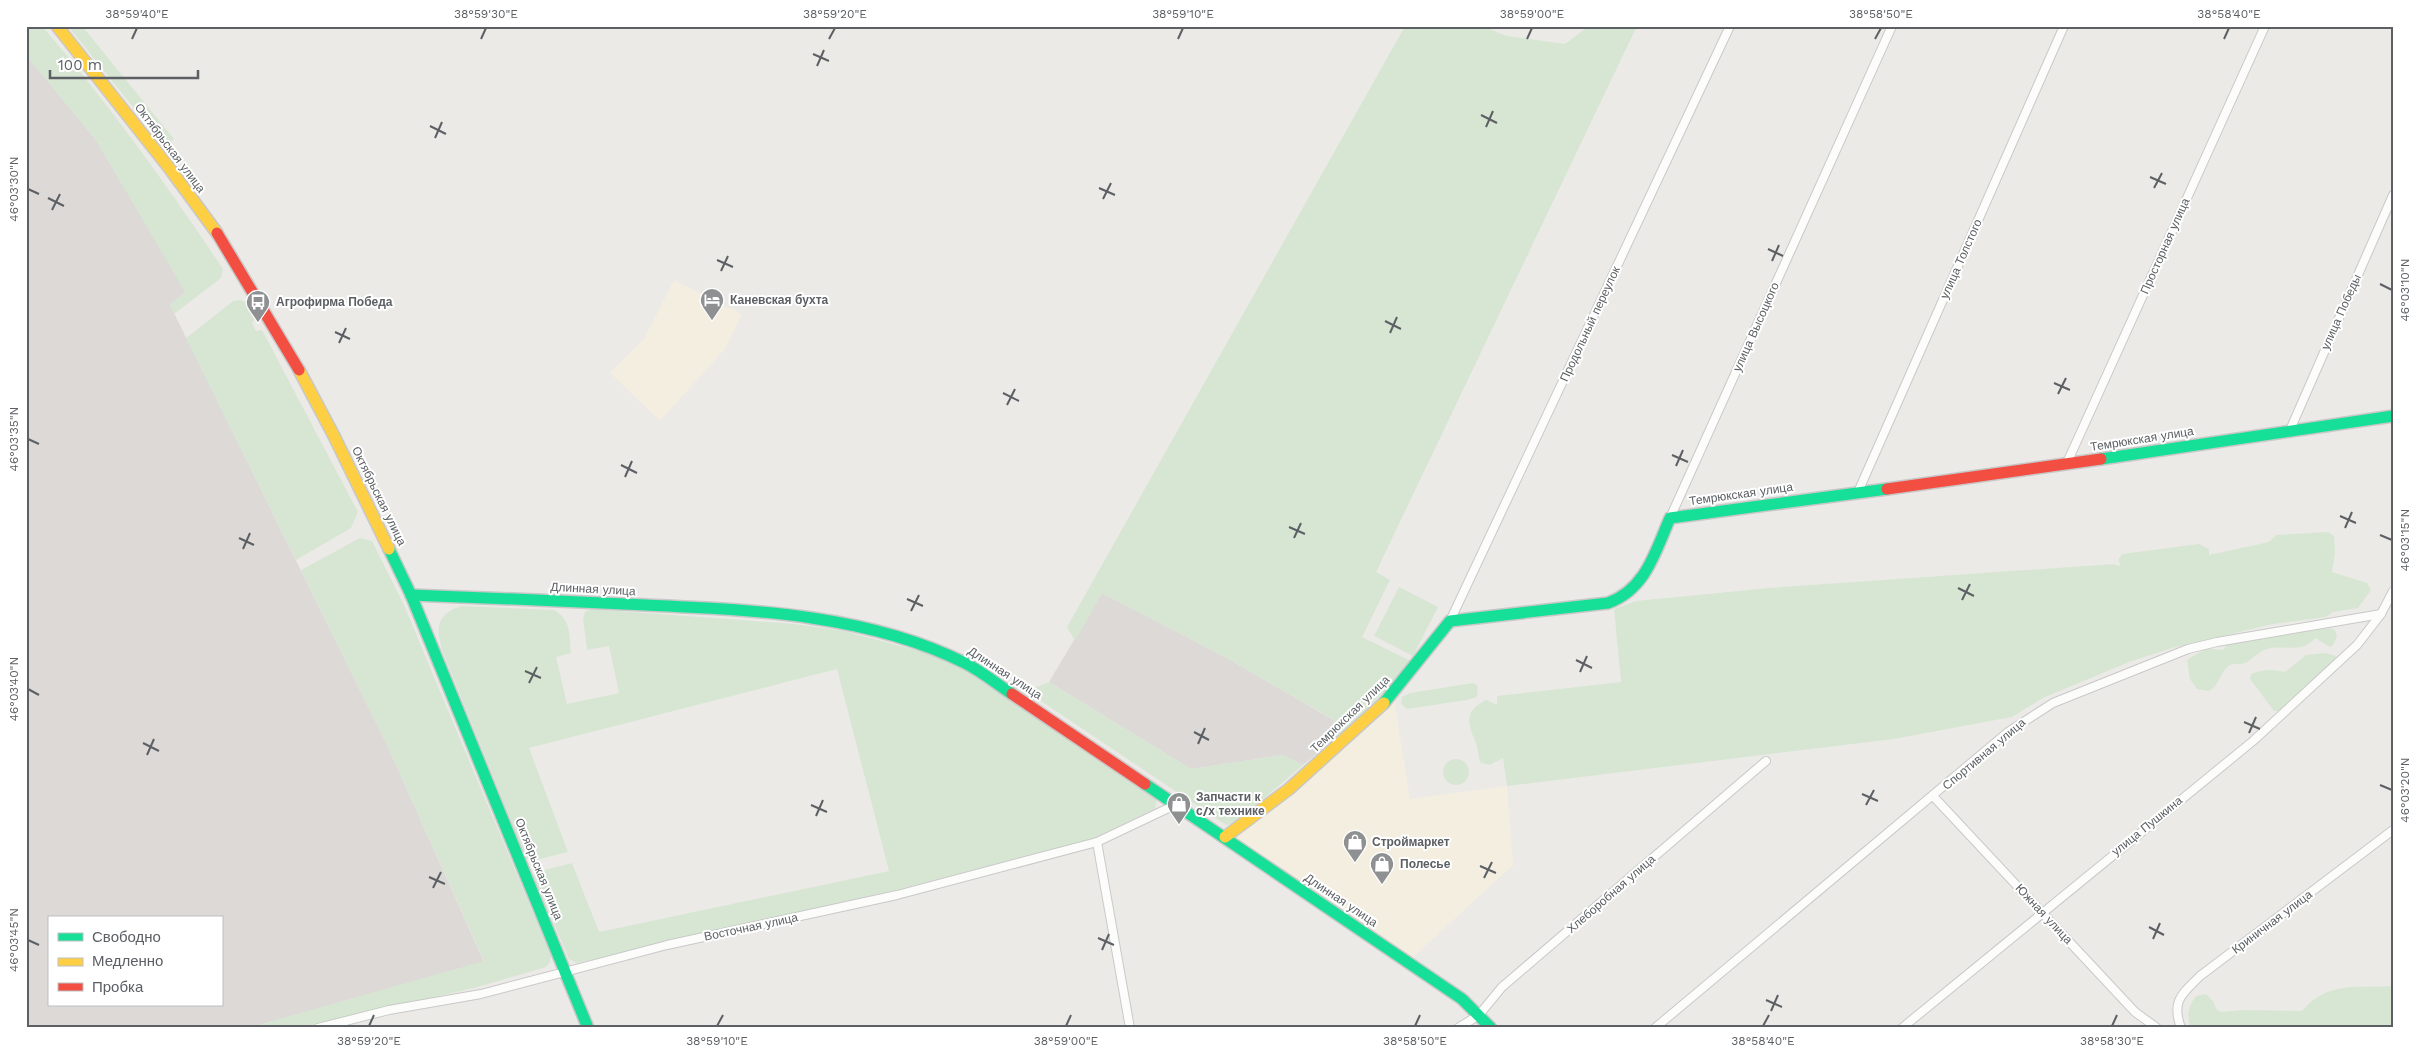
<svg xmlns="http://www.w3.org/2000/svg" width="2419" height="1054" font-family="'Work Sans',sans-serif">
<style>
.commercial{fill:#f4eee1}
.industrial{fill:#dcd9d7;fill-rule:evenodd}
.green{fill:#d7e6d3}
.lines{fill:none;stroke-linecap:round;stroke-linejoin:round}
.street-casing{stroke:#c8c9c8;stroke-width:10}
.fast-casing{stroke:#c8c8c8;stroke-width:14}
.slow-casing{stroke:#c8c8c8;stroke-width:14}
.jam-casing{stroke:#c8c8c8;stroke-width:14}
.street{stroke:#fcfcfb;stroke-width:8}
.fast{stroke:#16e098;stroke-width:11}
.slow{stroke:#ffcf43;stroke-width:11}
.jam{stroke:#f24e42;stroke-width:11}
.ticks{fill:none;stroke:#5c6064;stroke-width:2}
.labels{text-anchor:middle;dominant-baseline:central;stroke-width:4;stroke-linejoin:round;paint-order:stroke}
.street-label{font-size:12px;fill:#5c6064;stroke:#fff}
.poi-label{font-size:12px;font-weight:bold;fill:#5c6064;stroke:#fff;text-anchor:start}
.neatline{fill:none;stroke:#5c6064;stroke-width:2}
.ticks-label{font-size:12px;text-anchor:middle;fill:#5c6064}
</style>
<rect width="100%" height="100%" fill="#eceae7"/>
<g class="commercial">
<path d="M674,280L742,314L725,349L660,421L610,373L644,339Z"/>
<path d="M1394,699L1410,799L1507,786L1513,865L1412,958L1234,837L1308,779Z"/>
</g>
<g class="industrial">
<path d="M26,55L96,140L186,292L170,305L389,749L484,962L248,1028H26ZM49,918H221V1005H49Z"/>
<path d="M1102,593L1227,658L1335,721L1321,750L1303,765L1283,755L1191,769L1049,682Z"/>
</g>
<g class="green">
<path d="M26,26H42C108,103 167,185 223,269L221,278L174,314L170,305L185,292L96,140L26,55Z"/>
<path d="M68,26H82L174,139L165,147Z"/>
<path d="M1405,26H1481L1507,36L1565,44L1589,26H1637L1376,572L1390,580L1362,637L1411,661C1383,694 1355,723 1321,750L1334,720L1227,658L1102,593L1075,641L1067,627Z"/>
<path d="M240,300L246,302L255,318L252,323L256,331L262,330L358,512L351,528L296,560L186,338L233,301Z"/>
<path d="M2328,532L2334,536L2335,553L2332,572L2367,583L2371,590L2358,608L2333,612L2326,617L2273,624L2172,648L2129,662L2043,698L2012,717L1894,739L1507,786L1503,758L1490,765L1481,763C1478,756 1478,750 1476,743C1468,725 1463,711 1486,700L1497,705V696L1621,682L1614,609L1636,601L1769,588L2113,564L2121,566L2118,560L2122,554L2199,544L2209,549V555L2269,542L2276,535Z"/>
<path d="M360,538L372,541L404,605L551,956L550,962L546,967L478,987L300,1028H248L484,961L389,749L301,570Z"/>
<path d="M1399,587L1438,607L1413,656L1374,636Z"/>
<path d="M461,606L554,610C572,620 569,635 571,653L556,657L567,704L619,693L609,646L587,650L583,619L585,612L591,609L795,624L844,631L941,657L960,667L1151,791C1157,797 1157,800 1155,809L1092,839L896,890L577,963L569,959L533,875L537,872L572,863L599,932L889,871L837,669L529,748L568,852L532,861L526,858L442,650C436,627 436,615 461,606Z"/>
<path d="M2329,628L2335,630L2337,636L2333,645L2330,647L2315,638C2302,655 2282,643 2264,650C2257,653 2252,660 2245,663C2240,665 2234,663 2230,665C2219,672 2220,687 2208,691L2197,689L2190,679L2187,660L2207,648L2223,650L2228,643Z"/>
<path d="M2325,653L2336,656L2335,660L2282,711H2274L2250,679L2251,674C2263,669 2273,669 2285,672L2306,655Z"/>
<path d="M1049,682L1191,769L1283,755L1303,765L1234,824L1226,825L1026,691Z"/>
<path d="M1473,683L1478,686L1477,697L1467,700L1407,709L1401,704L1402,697L1410,693Z"/>
<circle cx="1456" cy="772" r="13"/>
<path d="M2393,986V1028H2191C2186,1015 2188,1007 2196,996L2206,994L2213,1001L2217,1010L2222,1012L2242,1010L2302,1011C2327,981 2357,988 2393,986Z"/>
</g>
<g class="lines">
<g class="street-casing">
<g id="street">
<path d="M2290,430L2393,195"/>
<path d="M2066,465L2265,26"/>
<path d="M1858,492L2064,26"/>
<path d="M1670,518L1892,26"/>
<path d="M1450,621L1730,26"/>
<path d="M1933,796L2135,1012L2157,1028"/>
<path d="M1097,842L1130,1028"/>
<path d="M318,1028L389,1010L481,994L667,945L897,895L1097,842L1177,804"/>
<path d="M1458,1028L1479,1015L1502,987L1766,761"/>
<path d="M1655,1028L2008,732L2053,703L2188,649L2217,642L2381,614"/>
<path d="M1902,1028L2253,741L2357,645L2381,614L2393,591"/>
<path d="M2181,1028C2171,1001 2182,994 2200,976L2393,830"/>
</g>
</g>
<g class="fast-casing">
<g id="fast">
<path d="M2101,459L2393,416"/>
<path d="M389,549L411,595L588,1028"/>
<path d="M411,595C489,598 568,601 646,605C752,610 867,614 965,663C981,671 997,684 1012,694"/>
<path d="M1384,703L1450,621L1608,603C1646,589 1655,552 1670,518L1887,489"/>
<path d="M1145,784L1462,999L1491,1028"/>
</g>
</g>
<g class="slow-casing">
<g id="slow">
<path d="M57,26L170,169L217,233"/>
<path d="M299,370L334,436L389,549"/>
<path d="M1225,837L1289,789L1384,703"/>
</g>
</g>
<g class="jam-casing">
<g id="jam">
<path d="M217,233L299,370"/>
<path d="M1887,489L2101,459"/>
<path d="M1012,694L1145,784"/>
</g>
</g>
<use href="#street" class="street"/>
<use href="#fast" class="fast"/>
<use href="#slow" class="slow"/>
<use href="#jam" class="jam"/>
</g>
<path class="ticks" d="M132,39L137,28M481,39L486,28M829,39L835,28M1178,39L1183,28M1527,39L1532,28M1875,39L1881,28M2224,39L2229,28M813,54L829,61M817,66L824,50M1481,115L1497,123M430,126L446,134M1486,127L1493,111M435,138L442,122M2150,177L2166,184M1099,188L1115,195M2154,188L2162,173M28,189L39,194M48,198L64,206M1103,199L1111,183M52,210L60,194M1768,249L1783,256M717,260L733,267M1772,261L1779,245M721,271L728,256M2380,284L2392,290M1385,321L1401,329M335,332L350,339M1390,333L1397,317M339,343L346,328M2054,383L2070,390M1003,393L1019,401M2058,394L2066,378M1007,405L1015,389M28,439L39,444M1672,455L1688,462M621,465L637,473M1676,466L1683,450M625,477L632,461M2340,516L2356,523M1289,527L1305,534M2345,528L2352,512M2380,535L2392,540M239,538L254,545M1294,538L1301,523M243,549L250,533M1958,588L1974,596M907,599L923,606M1962,600L1970,584M911,611L919,595M1576,660L1592,668M525,671L541,678M1580,672L1587,656M529,683L537,667M28,689L39,695M2244,722L2260,729M1194,732L1209,740M2249,733L2256,717M143,743L159,751M1198,744L1205,728M147,755L154,739M2380,785L2392,790M1862,794L1878,801M811,805L827,812M1866,805L1874,790M816,816L823,800M1480,866L1496,873M429,877L445,884M1484,878L1492,862M433,888L441,872M2149,927L2164,935M1098,938L1114,945M2153,939L2160,923M28,940L39,945M1102,950L1109,934M1766,1000L1782,1007M1771,1011L1778,995M369,1026L374,1015M717,1026L723,1015M1066,1026L1071,1015M1415,1026L1420,1015M1763,1026L1769,1015M2112,1026L2117,1015"/>
<defs>
<g id="hotel-pin" transform="scale(1.25)"><path d="M0 17L-7.5 6A9.5 9.5 0 1 1 7.5 6Z" fill="#8e9092" stroke="#fff"/><path d="M-6-4.5h1.5V1H6V5H4.5V3h-9V5H-6ZM-4 0a1.8 1.8 0 1 1 3.6 0ZM.5 0V-2.5h3Q6-2.5 6 0Z" fill="#fff"/></g>
<g id="bus-pin" transform="scale(1.25)"><path d="M0 17L-7.5 6A9.5 9.5 0 1 1 7.5 6Z" fill="#8e9092" stroke="#fff"/><path d="M-5-6H5V4H4V6H2V4H-2V6H-4V4H-5ZM-3.5-4V0h7V-4ZM-3.5 1.2v1.5H-2V1.2ZM2 1.2v1.5H3.5V1.2Z" fill="#fff"/></g>
<g id="shop-pin" transform="scale(1.25)"><path d="M0 17L-7.5 6A9.5 9.5 0 1 1 7.5 6Z" fill="#8e9092" stroke="#fff"/><path d="M-5-2.5h2.3a2.7 3.5 0 0 1 5.4 0H5L5.5 6h-11ZM-1.5-2.5h3a1.5 2.3 0 0 0-3 0Z" fill="#fff"/></g>
</defs>
<g fill-rule="evenodd">
<use href="#hotel-pin" x="712" y="300"/>
<use href="#bus-pin" x="258" y="302"/>
<use href="#shop-pin" x="1179" y="804"/>
<use href="#shop-pin" x="1355" y="842"/>
<use href="#shop-pin" x="1382" y="864"/>
</g>
<g class="labels">
<g class="street-label">
<text transform="translate(170 148) rotate(53)">Октябрьская улица</text>
<text transform="translate(2165 246) rotate(-66)">Просторная улица</text>
<text transform="translate(1961 259) rotate(-66)">улица Толстого</text>
<text transform="translate(2341 312) rotate(-66)">улица Победы</text>
<text transform="translate(1590 324) rotate(-65)">Продольный переулок</text>
<text transform="translate(1756 327) rotate(-66)">улица Высоцкого</text>
<text transform="translate(2142 439) rotate(-9)">Темрюкская улица</text>
<text transform="translate(1741 494) rotate(-8)">Темрюкская улица</text>
<text transform="translate(379 496) rotate(64)">Октябрьская улица</text>
<text transform="translate(593 589) rotate(3)">Длинная улица</text>
<text transform="translate(1005 673) rotate(33)">Длинная улица</text>
<text transform="translate(1350 714) rotate(-44)">Темрюкская улица</text>
<text transform="translate(1984 754) rotate(-40)">Спортивная улица</text>
<text transform="translate(2147 826) rotate(-39)">улица Пушкина</text>
<text transform="translate(539 869) rotate(68)">Октябрьская улица</text>
<text transform="translate(1611 894) rotate(-41)">Хлеборобная улица</text>
<text transform="translate(1341 900) rotate(34)">Длинная улица</text>
<text transform="translate(2044 914) rotate(47)">Южная улица</text>
<text transform="translate(2272 922) rotate(-37)">Криничная улица</text>
<text transform="translate(751 927) rotate(-12)">Восточная улица</text>
</g>
<g class="poi-label">
<text x="730" y="300">Каневская бухта</text>
<text x="276" y="302">Агрофирма Победа</text>
<text x="1196" y="797">Запчасти к<tspan x="1196" dy="14">с/х технике</tspan></text>
<text x="1372" y="842">Строймаркет</text>
<text x="1400" y="864">Полесье</text>
</g>
</g>
<rect width="2419" height="1054" fill="none" stroke="#ffffff" stroke-width="55"/>
<rect x="48" y="916" width="175" height="90" fill="#ffffff" stroke="#bebfc1"/>
<rect x="58" y="933" width="25" height="8" fill="#16e098" stroke="#bebfc1"/>
<text x="92" y="942" font-size="15" fill="#5c6064">Свободно</text>
<rect x="58" y="958" width="25" height="8" fill="#ffcf43" stroke="#bebfc1"/>
<text x="92" y="966" font-size="15" fill="#5c6064">Медленно</text>
<rect x="58" y="983" width="25" height="8" fill="#f24e42" stroke="#bebfc1"/>
<text x="92" y="992" font-size="15" fill="#5c6064">Пробка</text>
<path d="M50 70v8h148v-8" fill="none" stroke="#5c6064" stroke-width="2.5"/>
<text x="58" y="70" font-size="15" fill="#5c6064" stroke="#ffffff" stroke-width="4" paint-order="stroke">100 m</text>
<rect x="28" y="28" width="2364" height="998" class="neatline"/>
<g class="ticks-label">
<text x="137" y="18">38°59'40"E</text>
<text x="486" y="18">38°59'30"E</text>
<text x="835" y="18">38°59'20"E</text>
<text x="1183" y="18">38°59'10"E</text>
<text x="1532" y="18">38°59'00"E</text>
<text x="1881" y="18">38°58'50"E</text>
<text x="2229" y="18">38°58'40"E</text>
<text transform="translate(14 189) rotate(-90)" y="4">46°03'30"N</text>
<text transform="translate(2405 290) rotate(-90)" y="4">46°03'10"N</text>
<text transform="translate(14 439) rotate(-90)" y="4">46°03'35"N</text>
<text transform="translate(2405 540) rotate(-90)" y="4">46°03'15"N</text>
<text transform="translate(14 689) rotate(-90)" y="4">46°03'40"N</text>
<text transform="translate(2405 790) rotate(-90)" y="4">46°03'20"N</text>
<text transform="translate(14 940) rotate(-90)" y="4">46°03'45"N</text>
<text x="369" y="1045">38°59'20"E</text>
<text x="717" y="1045">38°59'10"E</text>
<text x="1066" y="1045">38°59'00"E</text>
<text x="1415" y="1045">38°58'50"E</text>
<text x="1763" y="1045">38°58'40"E</text>
<text x="2112" y="1045">38°58'30"E</text>
</g>
</svg>
